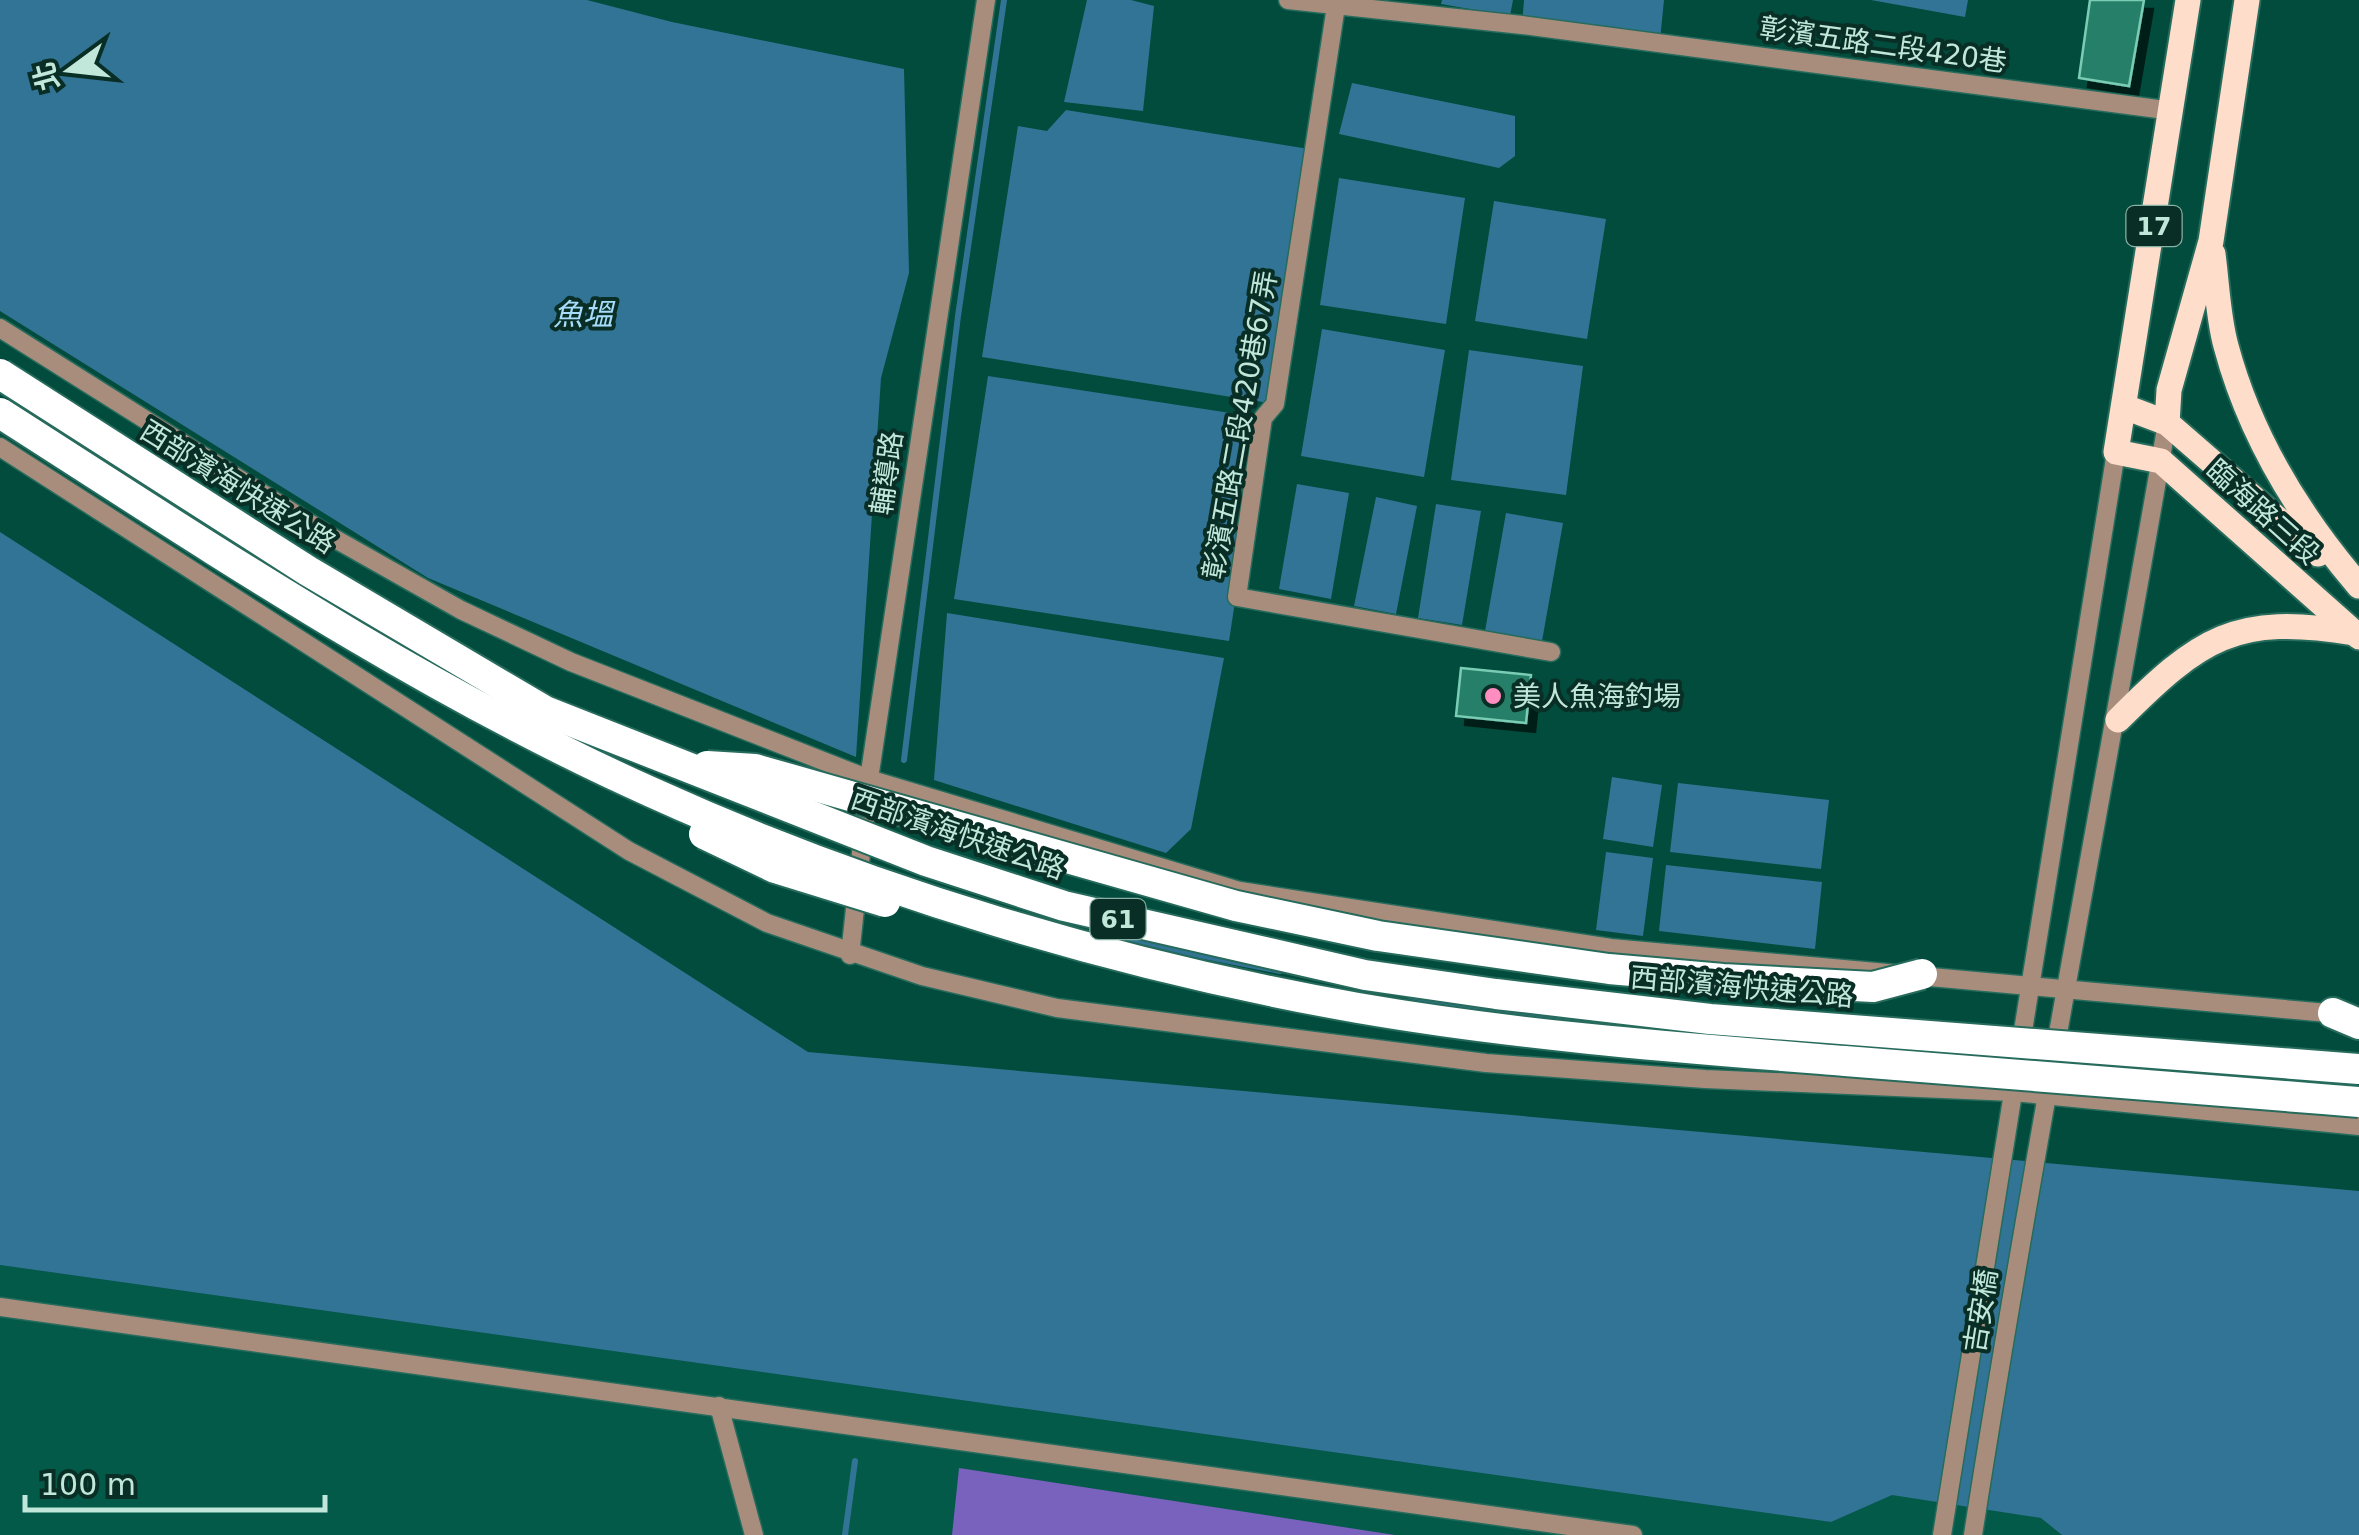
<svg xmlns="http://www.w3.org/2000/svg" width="2359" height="1535" font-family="'DejaVu Sans','Noto Sans TC',sans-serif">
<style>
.built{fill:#045a49}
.forest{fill:#7961be}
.water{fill:#327495}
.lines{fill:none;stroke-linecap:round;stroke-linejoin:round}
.stream{stroke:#327495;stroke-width:6}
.building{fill:#277f69;stroke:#7acdb4;stroke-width:2.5;filter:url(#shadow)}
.minor-casing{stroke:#276b5c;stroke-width:21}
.major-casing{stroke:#276b5c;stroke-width:29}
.highway-casing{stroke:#276b5c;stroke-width:34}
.minor{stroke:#a88d7d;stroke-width:18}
.major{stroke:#feddca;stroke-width:25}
.highway{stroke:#fff;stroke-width:30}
.highway-bridge-casing{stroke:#276b5c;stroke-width:34;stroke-linecap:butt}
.highway-bridge{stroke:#fff;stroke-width:30}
.poi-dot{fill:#fd8ebf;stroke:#092e25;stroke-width:4}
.labels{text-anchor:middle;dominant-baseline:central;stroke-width:8;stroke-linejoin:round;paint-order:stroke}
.shield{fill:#092e25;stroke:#89b0a4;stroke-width:2.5}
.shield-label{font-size:25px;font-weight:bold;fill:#c0e7da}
.street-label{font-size:28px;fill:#c0e7da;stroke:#092e25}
.poi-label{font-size:28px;fill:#c0e7da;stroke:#092e25;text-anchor:start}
.water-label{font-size:30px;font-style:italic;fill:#a7dcfa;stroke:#092e25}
</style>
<defs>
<filter id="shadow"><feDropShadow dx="9" dy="9" stdDeviation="0" flood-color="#0009"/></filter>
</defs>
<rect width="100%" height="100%" fill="#014c3d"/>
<path class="built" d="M0,1265L1831,1522L1892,1494L2042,1518L2062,1535H0Z"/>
<path class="forest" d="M959,1468L1395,1535H952Z"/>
<g class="water">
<path d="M0,0H587L672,22L904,69L909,273L881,378L856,757L428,578L0,311Z"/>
<path d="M1087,0H1131L1154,6L1143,111L1064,102Z"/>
<path d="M1442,0H1513L1510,16L1441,4Z"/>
<path d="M1524,0H1664L1660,40L1522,25Z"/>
<path d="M1871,0H1968L1965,17Z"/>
<path d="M1352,83L1515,116V156L1499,168L1339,134Z"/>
<path d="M1066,110L1315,150L1275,404L982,357L1018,126L1047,131Z"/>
<path d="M1339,178L1465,198L1446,324L1320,305Z"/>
<path d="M1494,201L1606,219L1587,339L1475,321Z"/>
<path d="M1322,329L1445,350L1424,477L1301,456Z"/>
<path d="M1469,350L1583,366L1566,495L1451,480Z"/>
<path d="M988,376L1263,418L1229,641L954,599Z"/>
<path d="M1297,484L1349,493L1331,599L1279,589Z"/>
<path d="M1376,497L1417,506L1396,614L1354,606Z"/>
<path d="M1436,504L1481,511L1462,625L1418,618Z"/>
<path d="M1506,513L1563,523L1542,641L1485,631Z"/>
<path d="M0,532L808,1052L2359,1191V1535H2062L2041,1518L1892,1495L1831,1522L0,1265Z"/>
<path d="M947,613L1224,658L1191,829L1166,853L934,780Z"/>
<path d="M1612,777L1662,785L1653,847L1603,839Z"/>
<path d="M1678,783L1829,800L1821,869L1670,852Z"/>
<path d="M1606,852L1653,858L1643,936L1596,930Z"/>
<path d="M1666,865L1822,882L1815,949L1659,931Z"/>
</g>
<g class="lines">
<g class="stream">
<path d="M904,760L958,316L1004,0"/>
<path d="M1093,928L1143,944L1280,971"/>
<path d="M1410,996L1487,1012L1645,1029"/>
<path d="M845,1535L855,1461"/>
</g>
</g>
<g class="building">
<path d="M2090,0H2144L2129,86L2079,78Z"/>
<path d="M1461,668L1531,675L1526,723L1456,716Z"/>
</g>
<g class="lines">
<g class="minor-casing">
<g id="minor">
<path d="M1288,0L1522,25L2173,111"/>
<path d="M1336,6L1275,404L1263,418L1237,597L1551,652"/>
<path d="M0,328L330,536L461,610L571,662L869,779L1240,891L1611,948L2339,1014"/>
<path d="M0,447L629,851L767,923L922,976L1057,1008L1486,1063L1705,1079L2013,1092L2359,1126"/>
<path d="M850,955L869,779L986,0"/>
<path d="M0,1307L1633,1535"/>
<path d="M719,1406L754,1535"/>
<path d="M1942,1535L2116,452"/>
<path d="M1973,1535C2031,1163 2103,794 2167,423"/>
</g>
</g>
<g class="major-casing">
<g id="major">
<path d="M2188,0L2116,452L2161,461L2359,637"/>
<path d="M2213,254C2217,284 2218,317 2226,346C2250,436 2299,516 2359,586"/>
<path d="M2125,407L2167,423L2318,554"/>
<path d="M2167,423L2169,390L2211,241L2247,0"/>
<path d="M2118,720C2200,638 2235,613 2354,633"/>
</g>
</g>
<g class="highway-casing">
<path id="highway" d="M2333,1013L2359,1024"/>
</g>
<use href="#minor" class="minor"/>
<use href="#major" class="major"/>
<use href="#highway" class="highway"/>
<g class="highway-bridge-casing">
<g id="highway-bridge">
<path d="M0,374L308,571L545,711L926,861L1064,906L1365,975L1496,994L1710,1019L2359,1069"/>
<path d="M0,413C211,548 421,689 651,792C871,892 1121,966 1358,1008C1520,1036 1682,1048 1845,1061C2017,1075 2188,1088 2359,1102"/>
<path d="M707,766L755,769L1236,906L1378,936L1609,969L1723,979L1873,987L1922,974"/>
<path d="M704,834L775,868L885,902"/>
</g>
</g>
<use href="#highway-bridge" class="highway-bridge"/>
</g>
<circle class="poi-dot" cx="1493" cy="696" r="10"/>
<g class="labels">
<g class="shield">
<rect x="2126.5" y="206" width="55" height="40" rx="8"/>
<rect x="1090.5" y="899" width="55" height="40" rx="8"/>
</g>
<g class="shield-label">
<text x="2154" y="226">17</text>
<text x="1118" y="919">61</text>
</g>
<g class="street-label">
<text transform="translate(1883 45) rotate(8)">彰濱五路二段420巷</text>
<text transform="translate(1240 425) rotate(-80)">彰濱五路二段420巷67弄</text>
<text transform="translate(887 473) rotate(-82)">輔導路</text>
<text transform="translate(238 487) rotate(32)">西部濱海快速公路</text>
<text transform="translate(2263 512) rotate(42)">臨海路三段</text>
<text transform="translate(958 834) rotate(19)">西部濱海快速公路</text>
<text transform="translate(1742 987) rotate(5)">西部濱海快速公路</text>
<text transform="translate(1981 1311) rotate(-81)">吉安橋</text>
</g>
<g class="poi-label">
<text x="1513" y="696">美人魚海釣場</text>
</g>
<g class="water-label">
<text x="583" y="314">魚塭</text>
</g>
</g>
<g transform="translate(70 70) rotate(255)" stroke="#092e25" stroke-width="8" paint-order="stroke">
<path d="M0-8L18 38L0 25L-18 38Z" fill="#c0e7da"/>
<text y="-15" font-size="28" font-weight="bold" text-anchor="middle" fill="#c0e7da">北</text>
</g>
<path d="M25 1495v15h300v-15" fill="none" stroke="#c0e7da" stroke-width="5"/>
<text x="40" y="1495" font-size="30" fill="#c0e7da" stroke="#092e25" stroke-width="8" paint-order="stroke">100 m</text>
</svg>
